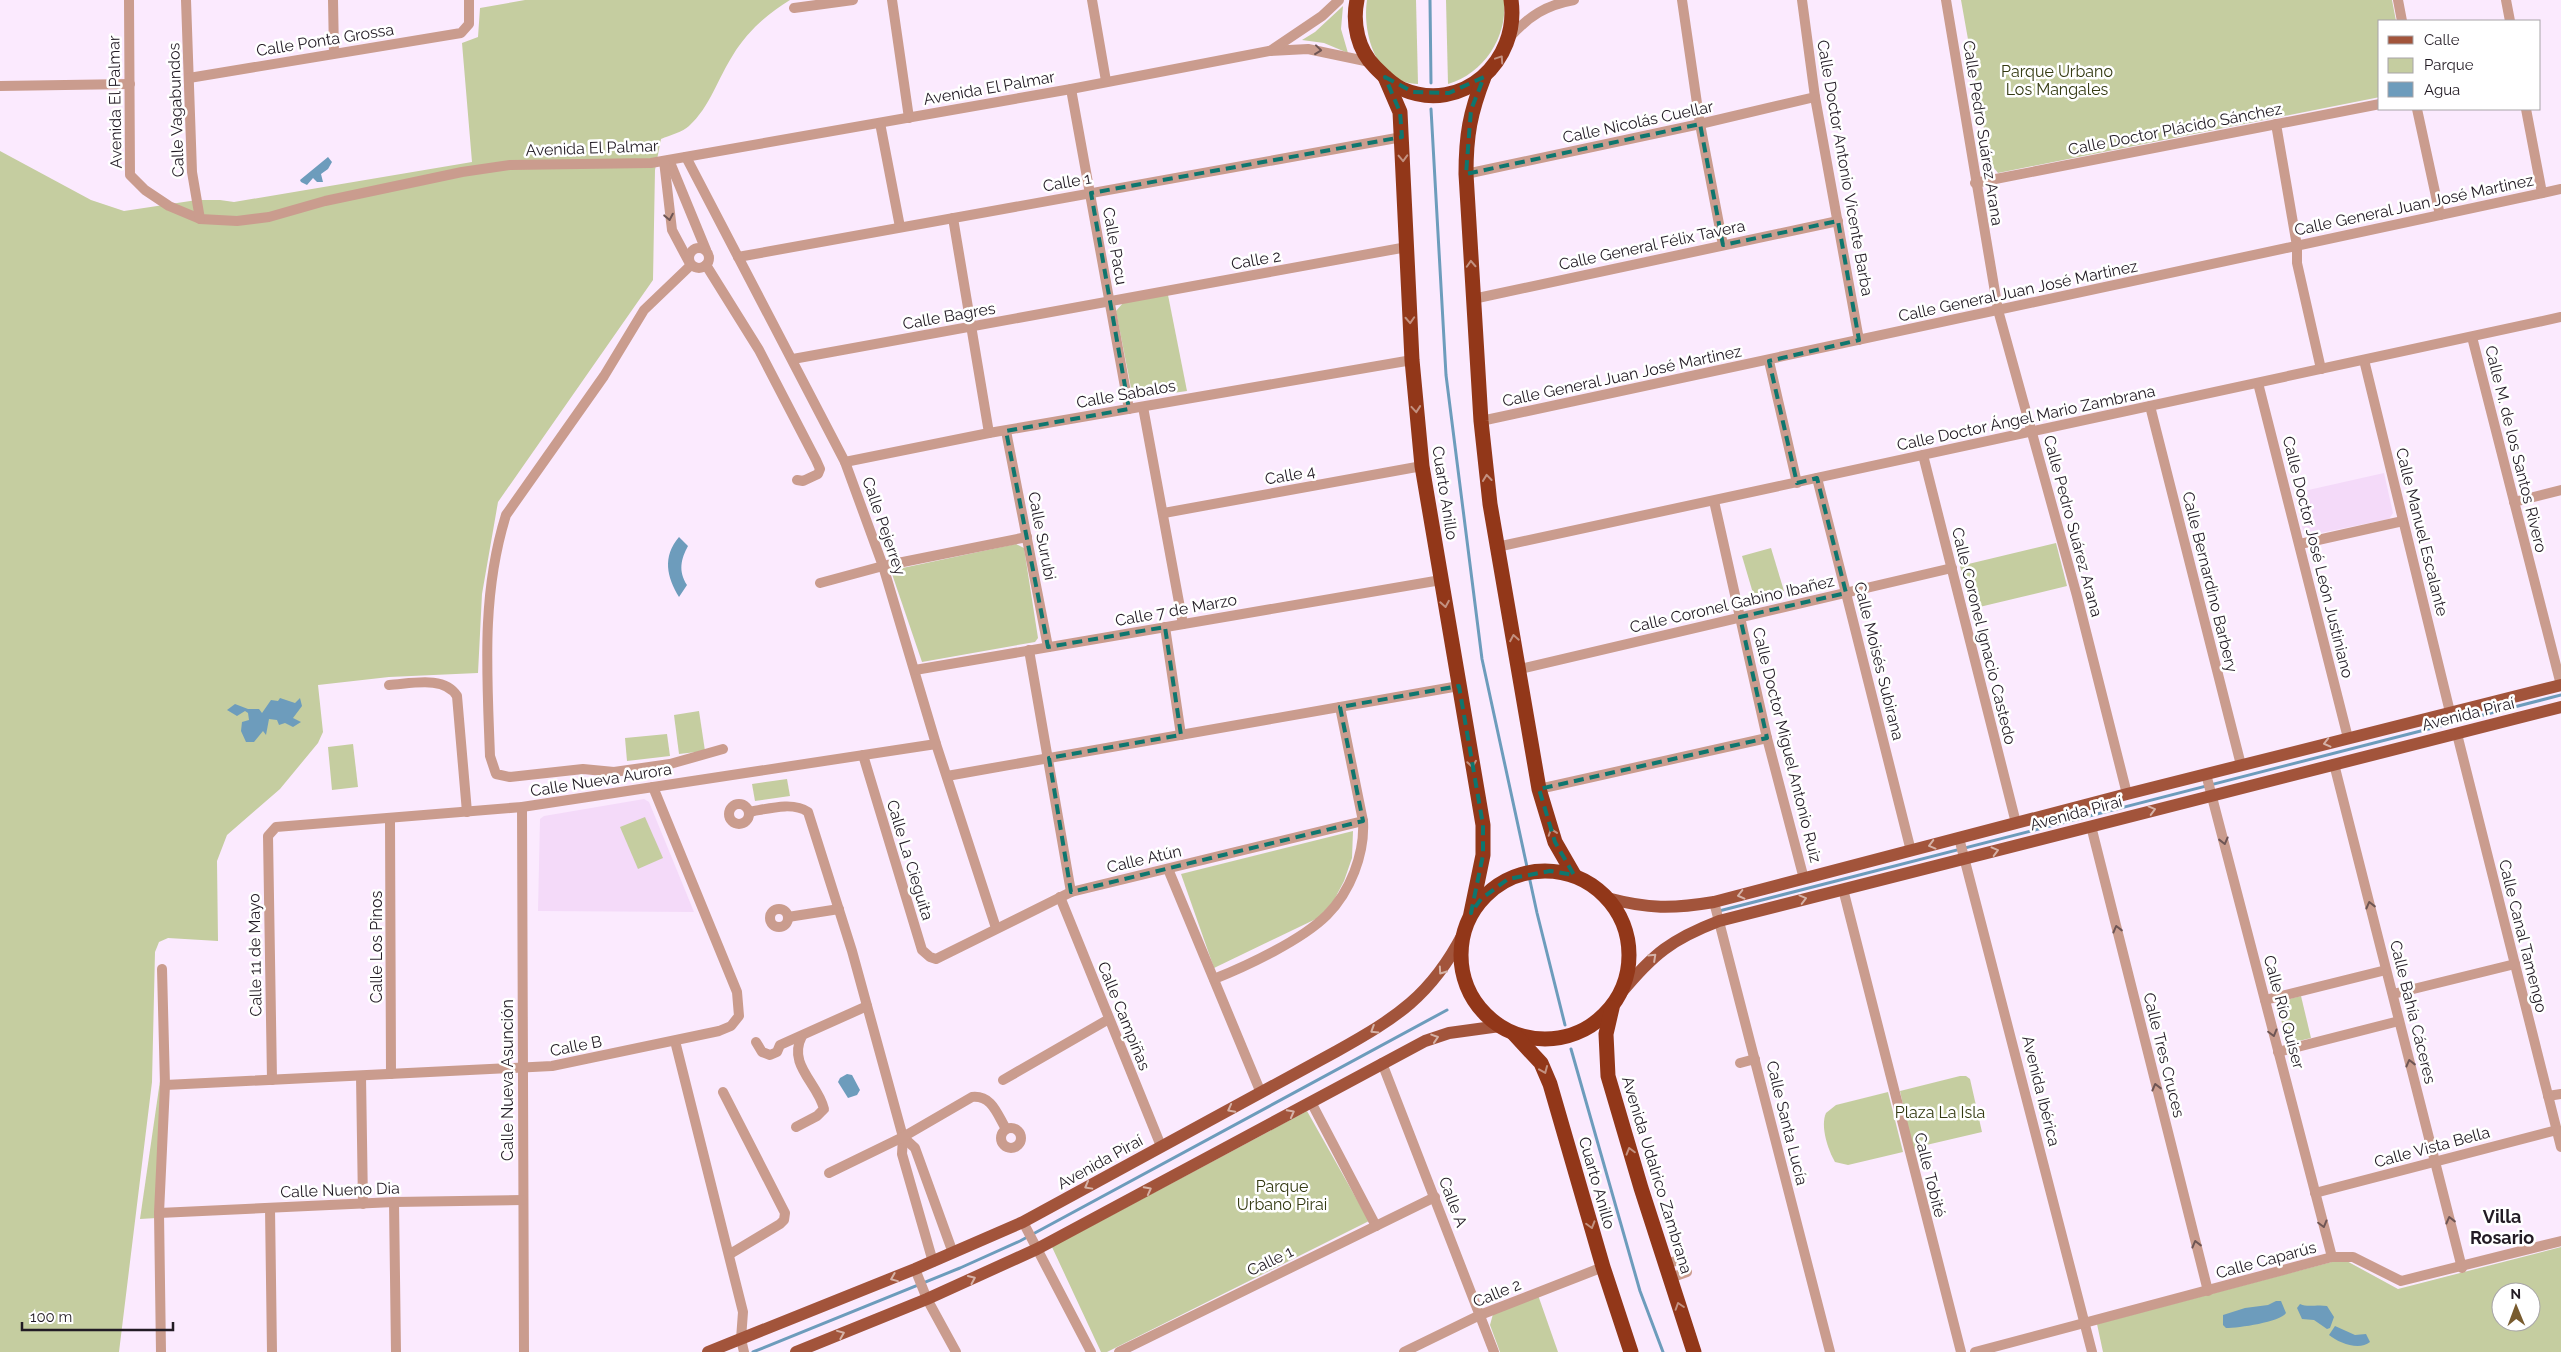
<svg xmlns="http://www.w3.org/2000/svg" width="2561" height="1352" font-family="Raleway,sans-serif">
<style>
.built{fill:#f4daf9}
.green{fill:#c5cda0;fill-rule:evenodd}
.water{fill:#6d9cbc}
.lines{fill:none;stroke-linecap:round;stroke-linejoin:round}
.stream{stroke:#6d9cbc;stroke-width:3}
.minor{stroke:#ca9c8e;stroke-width:10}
.major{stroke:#a2543b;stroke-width:12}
.highway{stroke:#923719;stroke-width:15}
.oneway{stroke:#6e5554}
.oneway2{stroke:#c39180}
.oneway3{stroke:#d5b2a7}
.marked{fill:none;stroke:#0f766e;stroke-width:4;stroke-dasharray:10 6;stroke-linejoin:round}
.labels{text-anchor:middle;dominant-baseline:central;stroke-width:5;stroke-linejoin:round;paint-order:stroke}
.street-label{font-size:16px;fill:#221b24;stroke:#fff}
.park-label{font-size:16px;fill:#333911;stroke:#fff}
.neighbourhood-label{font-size:18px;font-weight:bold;fill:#221b24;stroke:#fff}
</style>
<rect width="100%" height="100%" fill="#fbeafe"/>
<g class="built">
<path d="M2384,473L2393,513L2389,519L2311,535L2303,531L2295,493Z"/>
<path d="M644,799L649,802L694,912L538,911L540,819L544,816Z"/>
</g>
<g class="green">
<path d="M525,0H790C767,14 747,32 733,55C718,78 710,107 689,126C683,132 670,135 661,139L655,170L653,280L498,502L482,594L478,673L389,677L318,685L323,732L318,743L280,789L227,835L217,861L218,941L168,938L159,942L155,952L152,1082L119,1352H0V151L91,200L124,211L197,200H220L234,202L472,162L462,43L478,37L480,8Z"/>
<path d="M1367,0H1416L1418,84C1376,83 1362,34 1367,0Z"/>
<path d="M1446,0H1504C1508,37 1483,74 1448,84Z"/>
<path d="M1961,0H2392L2396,21H2380V97L1998,173L1990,163Z"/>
<path d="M1343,6L1341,29L1348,53L1324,43L1302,40L1315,32Z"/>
<path d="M1168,295L1187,391L1137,398L1132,393L1116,311L1123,303Z"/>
<path d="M2056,543L2067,586L1971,609L1960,566Z"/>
<path d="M1016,544L1024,548L1038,638L1035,642L922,662L892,574L893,570Z"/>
<path d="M1771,548L1784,591L1755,600L1742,556Z"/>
<path d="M699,711L705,751L679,754L674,715Z"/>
<path d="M667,734L670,756L627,761L625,738Z"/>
<path d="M353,744L358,787L332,790L328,747Z"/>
<path d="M787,779L790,796L755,801L752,784Z"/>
<path d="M645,817L663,858L638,869L620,827Z"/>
<path d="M1353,831L1352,858L1344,881L1333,902L1318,918L1214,968L1181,874Z"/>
<path d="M2301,996L2311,1038L2287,1044L2277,1002Z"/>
<path d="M1960,1076H1966L1970,1079L1982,1132L1922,1146L1919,1150L1912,1148L1900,1091Z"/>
<path d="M160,1081L163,1082L157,1218L140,1219Z"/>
<path d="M1888,1092L1903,1152L1848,1165L1835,1162C1828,1150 1820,1126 1826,1113L1836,1105Z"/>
<path d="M1307,1111L1369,1221L1107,1352H1101L1052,1247Z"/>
<path d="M2561,1247V1352H2103L2097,1324L2343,1259L2398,1289ZM2501,1292H2531V1322H2501Z"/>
<path d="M1538,1295L1558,1352H1500L1490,1325L1493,1314Z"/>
</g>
<g class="water">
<path d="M328,157L332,162L328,169L321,174L323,182H317L313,178L307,185L301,182L300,180Z"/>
<path d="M679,537L688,546C681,559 678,571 687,585L679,597C667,577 662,557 679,537Z"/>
<path d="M280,698L295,703L300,698L302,706L293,718L301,722L293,727L285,723L279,725L277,720L269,719L266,735L263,731L254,742H246L241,731L242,722L249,720L248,713L245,711L237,716L227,710L235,704L248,709H259L262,713L271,700L278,701Z"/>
<path d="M847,1074L852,1075L860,1090L857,1095L848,1098L838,1082L840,1078Z"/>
<path d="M2276,1301H2281L2286,1313C2280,1322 2239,1328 2226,1328L2223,1325V1315L2245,1308L2268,1305Z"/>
<path d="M2300,1304C2309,1308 2316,1304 2327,1306L2334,1317L2330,1328L2327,1329L2314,1320L2302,1319L2297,1308Z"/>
<path d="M2335,1326L2355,1335L2366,1334L2370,1342C2359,1351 2339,1343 2329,1335Z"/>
</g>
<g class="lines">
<g class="stream">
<path d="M1430,0L1431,83"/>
<path d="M1431,109L1446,375L1482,659L1537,913L1565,1025"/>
<path d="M1719,911L2561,695"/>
<path d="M1571,1049L1640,1291L1663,1352"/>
<path d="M753,1352L960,1268L1020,1241L1447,1010"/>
</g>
<g class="minor">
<path d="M129,0L130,175L145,190L169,206L200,219L237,221L269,217L325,201L462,172L510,165L651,163L1071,89L1269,51L1308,49L1370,62"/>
<path d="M186,0L192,172L200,219"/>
<path d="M333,0L334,53"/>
<path d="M892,0L909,118"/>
<path d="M1092,0L1106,81"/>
<path d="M1682,0L1700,124L1723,245"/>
<path d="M1802,0L1815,97L1859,340"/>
<path d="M1946,0L1998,310L2077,596L2127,794"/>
<path d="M2398,0L2402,21"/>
<path d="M2506,0L2510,21"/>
<path d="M794,8L853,0"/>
<path d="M1510,37C1529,16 1546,5 1574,0"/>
<path d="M1270,51L1322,16L1339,0"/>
<path d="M189,78L461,33L469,24V0"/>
<path d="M0,86L130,84"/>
<path d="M1071,89L1129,409"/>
<path d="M2417,109L2440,215"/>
<path d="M2526,109L2542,193"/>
<path d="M880,123L900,227"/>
<path d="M2276,124L2297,246V263L2321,369"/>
<path d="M686,157L845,462L883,566L936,744L996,928"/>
<path d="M669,160L706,250"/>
<path d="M664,161L672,230L689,262"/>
<path d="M1466,174L1700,124L1815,97"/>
<path d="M1975,183L2380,104"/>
<path d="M953,218L989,433"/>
<circle cx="699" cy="258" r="10"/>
<path d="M738,257L1402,137"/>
<path d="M691,265L644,310L604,376L506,515C481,595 487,674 490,756L496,774L510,777L583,769L614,772L670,764L723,749"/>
<path d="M706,265L759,350L816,460L820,469L818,474L803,481L797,480"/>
<path d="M1473,299L1838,221"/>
<path d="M2472,337L2561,685"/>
<path d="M793,359L1407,247"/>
<path d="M2364,360L2450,712"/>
<path d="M1769,361L1797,483"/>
<path d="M2258,383L2348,738"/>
<path d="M2150,406L2241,765"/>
<path d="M1143,407L1183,624"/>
<path d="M1481,421L2561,189"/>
<path d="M1006,431L1048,647"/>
<path d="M1923,455L2016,823"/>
<path d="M845,462L989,433L1412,360"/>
<path d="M1817,478L1911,851"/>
<path d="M1714,501L1767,738L1804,879"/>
<path d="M2514,502L2561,490"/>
<path d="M1164,513L1422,466"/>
<path d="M2300,544L2403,521"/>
<path d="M1497,547L2561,317"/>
<path d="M820,583L883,566L1027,537"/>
<path d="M1165,627L1181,735"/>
<path d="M1029,650L1071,892"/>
<path d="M1520,669L1952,568"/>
<path d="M915,670L1441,580"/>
<path d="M389,685C410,684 444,675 457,696L467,812"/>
<path d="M2457,734L2561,1147"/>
<path d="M863,755L922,950L930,957L936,959L1071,892L1363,821"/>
<path d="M2334,764L2462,1268"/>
<path d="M2206,774L2332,1257"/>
<path d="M947,776L1459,686"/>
<path d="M1539,789L1767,738"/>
<circle cx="739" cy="814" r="10"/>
<path d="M522,807L524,1352"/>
<path d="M749,812C767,809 793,801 808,812L852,951L903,1137L902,1154L933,1262"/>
<path d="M390,819L391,1074"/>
<path d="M2091,826L2208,1291"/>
<path d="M1959,838L2092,1352"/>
<path d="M1168,869L1261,1093"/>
<path d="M1843,889L1961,1352"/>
<path d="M1060,897L1161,1146"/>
<path d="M1714,902L1830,1352"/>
<circle cx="779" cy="918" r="9"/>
<path d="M788,917L839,909"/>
<path d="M1214,979C1247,966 1302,940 1327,915C1350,892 1365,854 1363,821L1340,707"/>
<path d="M2393,994L2515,964"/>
<path d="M2265,1000L2386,970"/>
<path d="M675,1041L743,1312L741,1339L744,1352"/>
<path d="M756,1042L762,1052L770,1055L777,1052L780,1045L867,1006"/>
<path d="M2278,1052L2399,1021"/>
<path d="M1382,1063L1494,1352"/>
<path d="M1740,1063L1755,1059"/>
<path d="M361,1076L363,1204"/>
<path d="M272,1080L268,836L276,827L522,807L936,744"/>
<path d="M1003,1080L1109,1019"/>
<path d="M165,1085L552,1066L719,1031L731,1026L739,1016L737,992L653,787"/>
<path d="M723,1092L785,1213L784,1220L780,1224L730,1254"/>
<path d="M2548,1096L2561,1094"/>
<path d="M1311,1102L1376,1226"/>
<path d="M796,1127L817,1116L824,1109C818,1083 787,1065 802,1036"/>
<circle cx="1011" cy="1138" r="10"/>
<path d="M903,1137L915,1148L953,1253"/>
<path d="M829,1173L903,1137L972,1097C992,1095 997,1114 1006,1129"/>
<path d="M2315,1193L2557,1130"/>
<path d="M394,1202L396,1352"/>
<path d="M270,1208L272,1352"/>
<path d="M159,1213L394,1202L522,1200"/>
<path d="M1023,1222L1091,1352"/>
<path d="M1665,1264L1683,1259"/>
<path d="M915,1269L927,1299L956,1352"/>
<path d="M1670,1278L1687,1272"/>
<path d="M161,1352L159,1213L165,1085L162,969"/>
<path d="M1119,1352L1435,1197"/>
<path d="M1404,1352L1480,1315L1603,1267"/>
<path d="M1975,1352L2332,1257H2353L2401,1281L2561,1241"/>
</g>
<g class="major">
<path d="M1607,898C1649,909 1672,909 1714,902L2127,794L2561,685"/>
<path d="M1621,993C1653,954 1672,939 1719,921L2561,707"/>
<path d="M708,1352L915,1269L1023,1222L1337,1051C1396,1018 1431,996 1463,934"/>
<path d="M796,1352L927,1299L1037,1249L1425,1041L1449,1033L1500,1026"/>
</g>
<g class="highway">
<path d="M1357,0C1352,24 1358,50 1375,67C1383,75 1391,84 1402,89C1462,115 1520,61 1511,0"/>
<path d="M1385,77L1400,112L1412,360L1422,466L1483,825V855L1471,913"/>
<path d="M1484,77C1470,113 1466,135 1466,174L1481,421L1490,504L1539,789L1555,842L1574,875"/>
<circle cx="1545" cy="955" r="84"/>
<path d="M1612,1008L1606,1034L1608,1076L1641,1188L1694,1352"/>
<path d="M1514,1034L1541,1063L1550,1084L1603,1267L1631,1352"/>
</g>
</g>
<defs><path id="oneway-chevron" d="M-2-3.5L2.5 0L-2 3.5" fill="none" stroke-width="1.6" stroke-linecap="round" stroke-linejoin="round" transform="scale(1.25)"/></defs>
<g class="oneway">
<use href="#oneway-chevron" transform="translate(1318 50) rotate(6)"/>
<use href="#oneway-chevron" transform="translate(669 217) rotate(79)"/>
<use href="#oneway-chevron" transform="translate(2224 841) rotate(76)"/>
<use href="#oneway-chevron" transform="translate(2370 905) rotate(-104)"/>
<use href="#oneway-chevron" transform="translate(2117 929) rotate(-104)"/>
<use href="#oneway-chevron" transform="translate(2273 1033) rotate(75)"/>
<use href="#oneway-chevron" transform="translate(2410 1063) rotate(-104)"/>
<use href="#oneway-chevron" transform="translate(2156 1087) rotate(-104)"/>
<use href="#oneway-chevron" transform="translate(2450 1220) rotate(-104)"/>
<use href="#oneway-chevron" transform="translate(2323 1224) rotate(75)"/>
<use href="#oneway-chevron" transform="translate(2196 1244) rotate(-104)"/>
</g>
<g class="oneway2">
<use href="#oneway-chevron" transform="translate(1500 59) rotate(-56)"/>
<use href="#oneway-chevron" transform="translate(1403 158) rotate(88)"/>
<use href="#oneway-chevron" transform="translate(1471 264) rotate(-93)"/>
<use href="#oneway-chevron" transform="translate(1410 320) rotate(87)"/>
<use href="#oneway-chevron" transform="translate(1416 409) rotate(85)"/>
<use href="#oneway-chevron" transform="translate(1487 478) rotate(-96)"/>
<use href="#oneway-chevron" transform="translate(1445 604) rotate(80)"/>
<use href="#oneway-chevron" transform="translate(1514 638) rotate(-100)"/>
<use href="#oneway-chevron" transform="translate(1472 764) rotate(81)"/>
<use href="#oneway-chevron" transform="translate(1552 832) rotate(-109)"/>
<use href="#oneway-chevron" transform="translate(1544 1070) rotate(67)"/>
<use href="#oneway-chevron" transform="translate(1630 1151) rotate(-106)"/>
<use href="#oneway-chevron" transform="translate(1591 1225) rotate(74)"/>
<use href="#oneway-chevron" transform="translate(1679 1306) rotate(-108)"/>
</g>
<g class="oneway3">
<use href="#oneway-chevron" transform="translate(2327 743) rotate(166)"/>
<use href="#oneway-chevron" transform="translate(2152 810) rotate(-15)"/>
<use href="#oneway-chevron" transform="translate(1932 845) rotate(165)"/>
<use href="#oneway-chevron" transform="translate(1995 851) rotate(-15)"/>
<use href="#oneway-chevron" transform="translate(1741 895) rotate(166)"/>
<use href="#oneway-chevron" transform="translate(1803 899) rotate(-15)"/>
<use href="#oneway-chevron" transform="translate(1653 957) rotate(-43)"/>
<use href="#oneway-chevron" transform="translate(1442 971) rotate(125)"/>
<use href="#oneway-chevron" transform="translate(1374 1030) rotate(148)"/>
<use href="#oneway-chevron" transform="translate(1435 1038) rotate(-18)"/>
<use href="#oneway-chevron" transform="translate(1231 1109) rotate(152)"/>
<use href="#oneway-chevron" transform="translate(1291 1113) rotate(-28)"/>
<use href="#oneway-chevron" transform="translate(1088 1186) rotate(151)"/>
<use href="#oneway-chevron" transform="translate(1148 1190) rotate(-28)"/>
<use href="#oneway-chevron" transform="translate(894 1278) rotate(158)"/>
<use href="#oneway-chevron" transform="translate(972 1279) rotate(-24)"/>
<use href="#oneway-chevron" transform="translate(841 1334) rotate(-22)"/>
</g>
<path class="marked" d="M1385,77L1413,92L1449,93L1484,77L1471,110L1466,174L1700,124L1723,245L1838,221L1859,340L1769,361L1797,483L1817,478L1846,593L1740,617L1767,738L1539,789L1555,842L1574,875L1550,871L1508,879L1481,899L1471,913L1483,855V825L1459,686L1340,707L1363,821L1071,892L1049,758L1181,735L1165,627L1048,647L1006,431L1129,409L1091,193L1402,137L1400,112Z"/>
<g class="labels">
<g class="street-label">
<text transform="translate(325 40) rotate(-9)">Calle Ponta Grossa</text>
<text transform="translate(989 88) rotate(-10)">Avenida El Palmar</text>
<text transform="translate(115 102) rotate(-91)">Avenida El Palmar</text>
<text transform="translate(176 110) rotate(-92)">Calle Vagabundos</text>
<text transform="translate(1638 122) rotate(-12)">Calle Nicolás Cuellar</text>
<text transform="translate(2175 129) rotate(-11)">Calle Doctor Plácido Sánchez</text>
<text transform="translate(1983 133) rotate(81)">Calle Pedro Suárez Arana</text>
<text transform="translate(592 148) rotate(-2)">Avenida El Palmar</text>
<text transform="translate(1845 168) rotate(80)">Calle Doctor Antonio Vicente Barba</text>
<text transform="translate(1067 182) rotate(-10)">Calle 1</text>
<text transform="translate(2414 205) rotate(-12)">Calle General Juan José Martinez</text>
<text transform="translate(1652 245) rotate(-12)">Calle General Félix Tavera</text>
<text transform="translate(1115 246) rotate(80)">Calle Pacu</text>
<text transform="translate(1256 260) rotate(-10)">Calle 2</text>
<text transform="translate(2018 291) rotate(-12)">Calle General Juan José Martinez</text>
<text transform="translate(949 316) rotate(-10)">Calle Bagres</text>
<text transform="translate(1622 376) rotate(-12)">Calle General Juan José Martinez</text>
<text transform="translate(1126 394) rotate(-10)">Calle Sabalos</text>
<text transform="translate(2026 418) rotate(-12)">Calle Doctor Ángel Mario Zambrana</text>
<text transform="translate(2516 449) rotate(76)">Calle M. de los Santos Rivero</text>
<text transform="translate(1290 475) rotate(-10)">Calle 4</text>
<text transform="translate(1445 493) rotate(81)">Cuarto Anillo</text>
<text transform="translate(884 526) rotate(71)">Calle Pejerrey</text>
<text transform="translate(2073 526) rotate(75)">Calle Pedro Suárez Arana</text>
<text transform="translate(2422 532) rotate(76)">Calle Manuel Escalante</text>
<text transform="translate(1042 536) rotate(79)">Calle Surubi</text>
<text transform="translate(2318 557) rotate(76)">Calle Doctor José León Justiniano</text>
<text transform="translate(2210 582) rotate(76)">Calle Bernardino Barbery</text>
<text transform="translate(1732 604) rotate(-13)">Calle Coronel Gabino Ibañez</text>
<text transform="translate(1176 610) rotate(-10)">Calle 7 de Marzo</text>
<text transform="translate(1984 636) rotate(76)">Calle Coronel Ignacio Castedo</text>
<text transform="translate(1879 661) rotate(76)">Calle Moisés Subirana</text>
<text transform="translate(2468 714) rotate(-14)">Avenida Piraí</text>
<text transform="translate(1787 745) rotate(76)">Calle Doctor Miguel Antonio Ruiz</text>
<text transform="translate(601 780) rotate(-9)">Calle Nueva Aurora</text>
<text transform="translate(2076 813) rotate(-15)">Avenida Piraí</text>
<text transform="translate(1144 859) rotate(-13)">Calle Atún</text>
<text transform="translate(910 860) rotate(73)">Calle La Cieguita</text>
<text transform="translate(2523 936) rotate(76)">Calle Canal Tamengo</text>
<text transform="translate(376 947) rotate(-90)">Calle Los Pinos</text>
<text transform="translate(255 955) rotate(-91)">Calle 11 de Mayo</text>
<text transform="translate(2284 1012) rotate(75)">Calle Río Quiser</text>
<text transform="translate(2413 1012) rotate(76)">Calle Bahía Cáceres</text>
<text transform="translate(1124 1016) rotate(68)">Calle Campiñas</text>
<text transform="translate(576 1046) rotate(-11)">Calle B</text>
<text transform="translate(2164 1055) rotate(76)">Calle Tres Cruces</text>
<text transform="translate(507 1080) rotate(-90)">Calle Nueva Asunción</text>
<text transform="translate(2041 1091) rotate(76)">Avenida Ibérica</text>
<text transform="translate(1787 1123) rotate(76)">Calle Santa Lucía</text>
<text transform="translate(2432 1147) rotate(-15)">Calle Vista Bella</text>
<text transform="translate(1100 1162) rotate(-29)">Avenida Piraí</text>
<text transform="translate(1657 1175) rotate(73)">Avenida Udalrico Zambrana</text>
<text transform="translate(1930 1175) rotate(76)">Calle Tobité</text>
<text transform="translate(1597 1183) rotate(74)">Cuarto Anillo</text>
<text transform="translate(340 1190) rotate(-2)">Calle Nueno Dia</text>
<text transform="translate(1453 1202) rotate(69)">Calle A</text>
<text transform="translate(2266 1260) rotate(-15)">Calle Caparús</text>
<text transform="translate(1270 1261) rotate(-26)">Calle 1</text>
<text transform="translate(1497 1293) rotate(-22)">Calle 2</text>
</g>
<g class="park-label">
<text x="2057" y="71">Parque Urbano<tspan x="2057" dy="18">Los Mangales</tspan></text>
<text x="1940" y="1112">Plaza La Isla</text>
<text x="1282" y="1186">Parque<tspan x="1282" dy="18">Urbano Pirai</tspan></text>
</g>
<g class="neighbourhood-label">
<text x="2502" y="1216">Villa<tspan x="2502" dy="21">Rosario</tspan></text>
</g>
</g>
<rect x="2378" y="20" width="162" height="90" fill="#ffffff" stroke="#a7a4a7"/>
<rect x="2388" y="36" width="25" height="8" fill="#a2543b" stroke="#a7a4a7"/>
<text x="2424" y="45" font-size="15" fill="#221b24">Calle</text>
<rect x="2388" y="58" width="25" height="15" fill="#c5cda0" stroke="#a7a4a7"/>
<text x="2424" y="70" font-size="15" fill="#221b24">Parque</text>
<rect x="2388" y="82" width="25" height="15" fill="#6d9cbc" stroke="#a7a4a7"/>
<text x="2424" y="95" font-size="15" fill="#221b24">Agua</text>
<g transform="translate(2516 1307) rotate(359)"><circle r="24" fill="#ffffff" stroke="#a7a4a7"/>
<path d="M0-4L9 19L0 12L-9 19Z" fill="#785b2e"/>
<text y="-8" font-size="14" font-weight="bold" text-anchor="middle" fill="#221b24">N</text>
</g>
<path d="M22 1322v8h151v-8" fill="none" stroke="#221b24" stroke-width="2.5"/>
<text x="30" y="1322" font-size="15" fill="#221b24" stroke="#ffffff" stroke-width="4" paint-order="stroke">100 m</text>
</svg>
